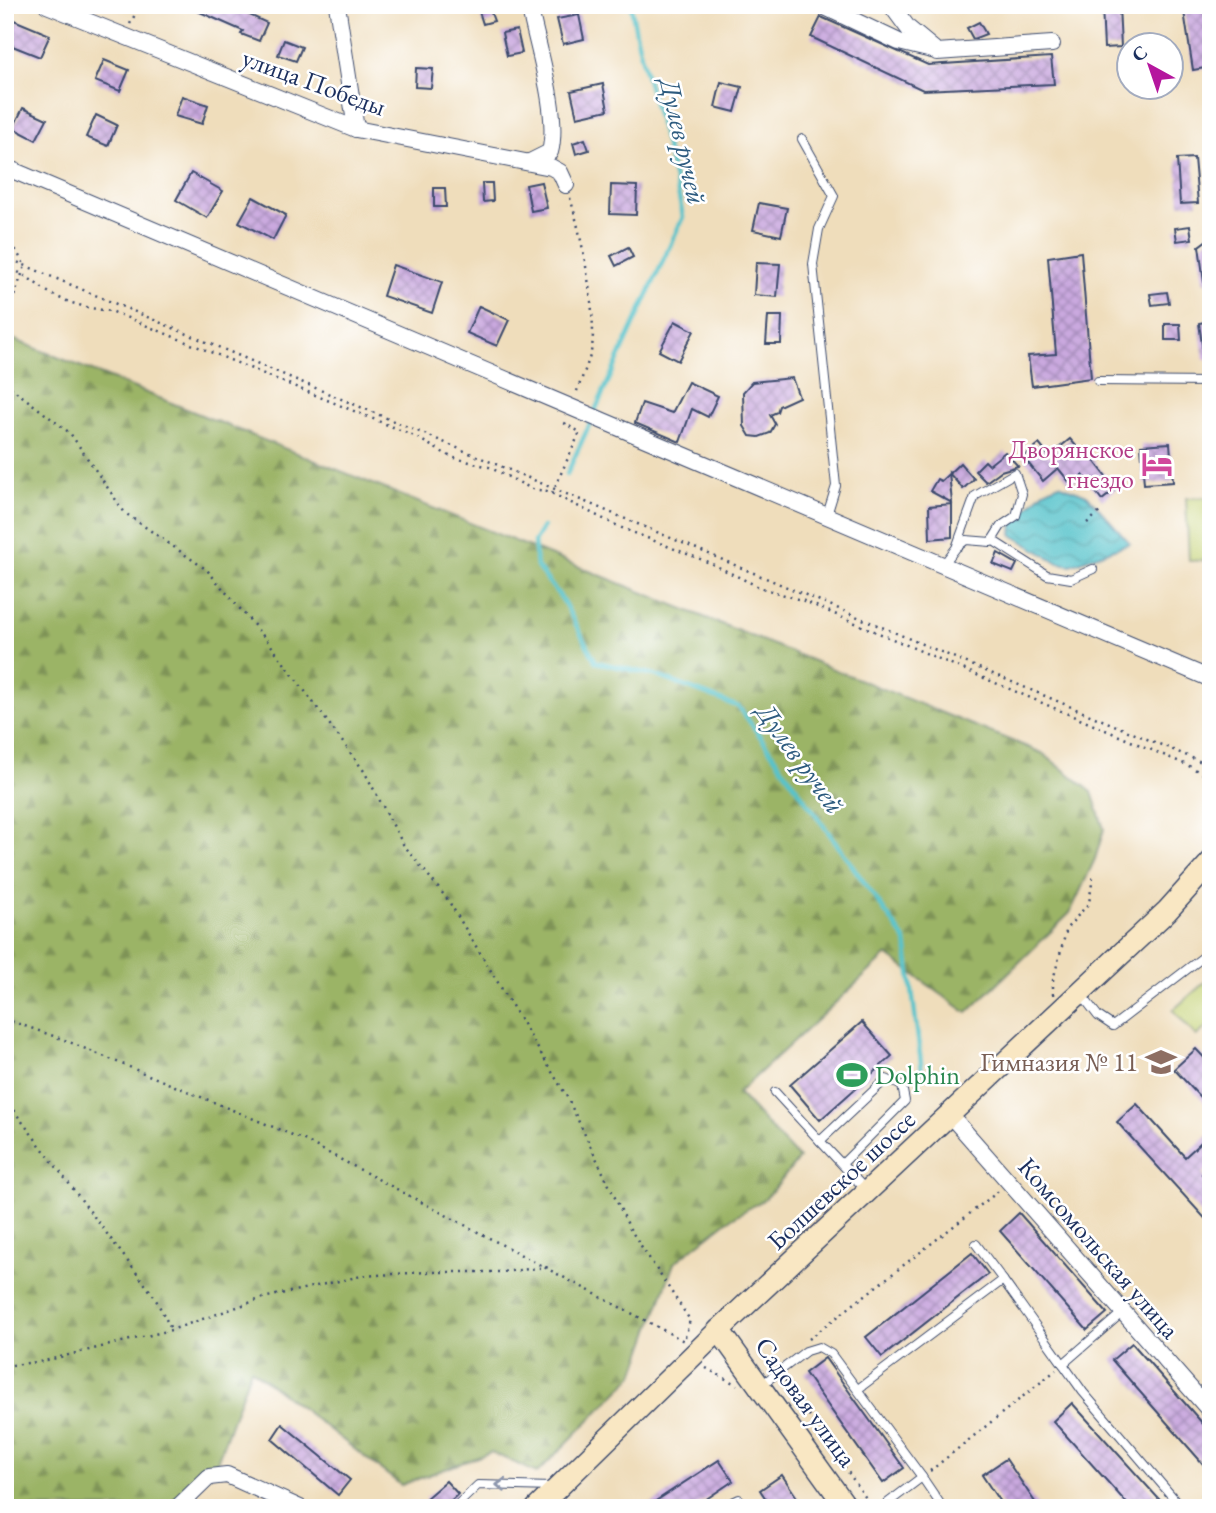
<svg xmlns="http://www.w3.org/2000/svg" width="1216" height="1513" font-family="'EB Garamond',serif">
<style>
.grass{fill:#c4d274;stroke:#708069;stroke-width:2}
.forest{fill:url(#forest-firs);stroke:#5b7262;stroke-width:2}
.water{fill:url(#water-waves);stroke:#387994;stroke-width:2}
.lines{fill:none;stroke-linecap:round;stroke-linejoin:round}
.stream{stroke:#56c3cb;stroke-width:4.5}
.building{fill:url(#building-cross-hatch)}
.lane-casing{stroke:#3b496c;stroke-width:10}
.street-casing{stroke:#3b496c;stroke-width:18}
.secondary-casing{stroke:#3b496c;stroke-width:24}
.path{stroke:#3b496c;stroke-width:2.5;stroke-dasharray:2 5;stroke-linecap:butt}
.lane{stroke:#fff;stroke-width:8}
.street{stroke:#fff;stroke-width:16}
.secondary{stroke:#f9e7c3;stroke-width:21}
.oneway{stroke:#8d97ae}
.labels{text-anchor:middle;dominant-baseline:central;stroke-width:5;stroke-linejoin:round;paint-order:stroke}
.street-label{font-size:26px;fill:#1b2f5e;stroke:#fff}
.hotel-label{font-size:26px;fill:#b23c85;stroke:#fff;text-anchor:end}
.education-label{font-size:26px;fill:#785e54;stroke:#fff;text-anchor:end}
.leisure-label{font-size:26px;fill:#27864d;stroke:#fff;text-anchor:start}
.water-label{font-size:28px;font-style:italic;fill:#2d5b7f;stroke:#fff}
</style>
<defs>
<pattern id="forest-firs" width="22" height="20" patternUnits="userSpaceOnUse" patternTransform="scale(1.75)"><rect width="22" height="20" fill="#9bb466"/><path d="M5 1l3.5 6h-7zM16 11l3.5 6h-7z" fill="#7e9357"/></pattern>
<pattern id="water-waves" width="16" height="10" patternUnits="userSpaceOnUse" patternTransform="scale(1.75)"><rect width="16" height="10" fill="#56c3cb"/><path d="M0 5q4-4 8 0t8 0" fill="none" stroke="#469fa8"/></pattern>
<pattern id="building-cross-hatch" width="8" height="8" patternUnits="userSpaceOnUse" patternTransform="scale(1.75)"><rect width="8" height="8" fill="#caa9df"/><path d="M0 0l8 8M0 8l8-8" fill="none" stroke="#a38ab8"/></pattern>
</defs>
<rect width="100%" height="100%" fill="#fff"/>
<filter id="ink" filterUnits="userSpaceOnUse"><feTurbulence type="fractalNoise" baseFrequency=".0143" numOctaves="2"/><feDisplacementMap in="SourceGraphic" scale="14" xChannelSelector="R" yChannelSelector="G"/><feConvolveMatrix kernelMatrix="1 2 1 2 8 2 1 2 1" color-interpolation-filters="sRGB"/></filter>
<filter id="wash" filterUnits="userSpaceOnUse"><feTurbulence type="fractalNoise" baseFrequency=".00686" numOctaves="4" result="noise"/><feDisplacementMap in="SourceGraphic" scale="28" xChannelSelector="R" yChannelSelector="G"/><feGaussianBlur stdDeviation="1.57" result="paint"/><feColorMatrix in="noise" values="0 0 0 0 0 0 0 0 0 0 0 0 0 0 0 0 0 1.4 0 .05"/><feComposite in="paint" operator="in"/></filter>
<g filter="url(#wash)">
<rect width="100%" height="100%" fill="#efddbb"/>
<g class="grass">
<path d="M1211,497V560L1189,561L1186,498Z"/>
<path d="M1211,977V1024L1196,1036L1173,1010Z"/>
</g>
<path class="forest" d="M5,336L1042,753L1092,792L1104,829L1095,859L1070,913L967,1013L887,955L738,1093L799,1159L766,1198L727,1221L674,1263L634,1375L537,1473L491,1452L401,1485L251,1369L216,1465L163,1508H5Z"/>
<path class="water" d="M1059,484L1087,495L1130,543L1071,565L1059,563L1012,535L1013,522L1044,491Z"/>
<g class="lines">
<g class="stream">
<path d="M594,413L683,217C670,145 642,78 631,5"/>
<path d="M567,474L591,421"/>
<path d="M543,527L534,542L537,567L562,599L596,662L655,675L739,707L906,941L922,1071"/>
</g>
</g>
<g id="blocks">
<g class="building">
<path d="M184,5H228L267,23L259,41L241,34L243,31Z"/>
<path d="M477,5H488L494,21L483,24Z"/>
<path d="M1102,5H1119L1121,47L1104,48Z"/>
<path d="M1183,5H1207L1211,67L1193,70Z"/>
<path d="M579,15L584,39L563,44L557,19Z"/>
<path d="M821,17L928,65L1051,57L1054,84L923,90L811,37Z"/>
<path d="M9,18L50,35L40,57L5,43Z"/>
<path d="M979,22L986,34L973,39L967,28Z"/>
<path d="M517,30L522,53L507,56L502,33Z"/>
<path d="M284,40L302,47L296,61L278,55Z"/>
<path d="M104,60L129,70L120,91L95,81Z"/>
<path d="M416,68L433,69L431,88L415,87Z"/>
<path d="M721,82L742,87L735,112L715,107Z"/>
<path d="M603,84L608,110L577,117L571,91Z"/>
<path d="M182,96L208,105L202,124L175,116Z"/>
<path d="M23,108L47,119L36,140L13,128Z"/>
<path d="M96,115L117,125L108,146L86,137Z"/>
<path d="M585,139L589,150L576,154L573,143Z"/>
<path d="M1194,158L1198,203L1180,204L1177,159Z"/>
<path d="M191,173L223,191L207,218L176,200Z"/>
<path d="M541,182L547,208L531,211L526,185Z"/>
<path d="M482,183H492L493,201L483,202Z"/>
<path d="M611,185L637,186L636,215L610,214Z"/>
<path d="M434,188H445L446,207H434Z"/>
<path d="M253,197L286,215L273,240L239,222Z"/>
<path d="M759,203L787,208L781,236L753,230Z"/>
<path d="M1190,226L1192,239L1177,241L1175,228Z"/>
<path d="M1211,237V282H1204L1199,246Z"/>
<path d="M628,247L633,257L616,266L611,256Z"/>
<path d="M1081,252L1091,378L1032,386L1028,356L1056,354L1048,257Z"/>
<path d="M756,263L780,264L777,297L754,295Z"/>
<path d="M393,265L442,282L432,313L383,296Z"/>
<path d="M1167,292L1169,303L1152,305L1150,294Z"/>
<path d="M479,306L509,320L497,346L467,333Z"/>
<path d="M768,316H782L781,344H766Z"/>
<path d="M675,321L694,331L678,361L659,351Z"/>
<path d="M1211,321V359H1204L1199,323Z"/>
<path d="M1165,324H1180L1181,340H1165Z"/>
<path d="M792,378L799,397L779,406L777,412L770,415L775,424L770,433L759,437L750,436L744,426L743,392L752,382Z"/>
<path d="M688,382L718,396L708,417L692,409L680,442L635,423L642,403L672,413Z"/>
<path d="M1070,439L1085,456L1088,453L1116,489L1102,500L1083,475L1071,484L1058,468L1043,481L1023,457L1039,444L1049,456Z"/>
<path d="M1170,443L1173,482L1144,484L1141,445Z"/>
<path d="M1005,452L1018,466L1001,471L986,482L975,471L985,461L989,465Z"/>
<path d="M960,463L974,479L963,489L949,473L952,503L930,491L937,479L941,481Z"/>
<path d="M952,504V537L930,539L929,506Z"/>
<path d="M998,553L1017,564L1013,572L993,564Z"/>
<path d="M862,1022L892,1056L820,1120L790,1085Z"/>
<path d="M1196,1049L1211,1065V1109L1174,1069Z"/>
<path d="M1137,1104L1185,1157L1211,1133V1166L1202,1174L1211,1184V1225L1117,1122Z"/>
<path d="M1019,1213L1107,1313L1087,1330L1000,1231Z"/>
<path d="M972,1253L988,1274L882,1357L866,1337Z"/>
<path d="M1132,1343L1211,1433V1473L1112,1360Z"/>
<path d="M825,1358L904,1468L883,1483L805,1373Z"/>
<path d="M1072,1403L1167,1508H1131L1053,1421Z"/>
<path d="M282,1424L350,1480L338,1495L272,1439Z"/>
<path d="M1006,1459L1039,1508H1004L982,1475Z"/>
<path d="M719,1460L733,1481L693,1508H645Z"/>
<path d="M782,1475L804,1508H772L760,1490Z"/>
<path d="M446,1481L458,1494L443,1508H433L425,1499Z"/>
</g>
</g>
</g>
<g filter="url(#ink)">
<use href="#blocks" fill-opacity="0" stroke="#3b496c" stroke-width="2"/>
<g class="lines">
<g class="lane-casing">
<g id="lane">
<path d="M802,139L834,196L819,229L813,264L836,486L827,515"/>
<path d="M1211,155L1207,161L1211,203"/>
<path d="M1209,311H1211"/>
<path d="M1098,381L1211,382"/>
<path d="M992,540L1047,575L1071,579L1093,569"/>
<path d="M943,565L956,548L975,496L1015,473L1022,494L1016,516L1001,526L991,542L966,540L956,548"/>
<path d="M1081,994L1098,1016L1113,1026L1211,951"/>
<path d="M775,1092L820,1141"/>
<path d="M842,1164L905,1101L902,1086L886,1079L820,1141L866,1190"/>
<path d="M1003,1280L1083,1392L1182,1508"/>
<path d="M1063,1364L1123,1312"/>
<path d="M760,1386L806,1351L819,1347L831,1354L922,1477L881,1508"/>
<path d="M858,1389L1003,1280L976,1244"/>
<path d="M922,1477L943,1508"/>
<path d="M454,1508L478,1485L551,1487"/>
<path d="M720,1508L739,1499L748,1508"/>
</g>
</g>
<g class="street-casing">
<g id="street">
<path d="M47,5L356,129L551,167L560,172L566,185"/>
<path d="M337,5L356,129"/>
<path d="M529,5C537,45 560,115 550,152L530,162"/>
<path d="M821,5L899,42L932,50"/>
<path d="M891,5L908,28L937,52L1052,44"/>
<path d="M5,167L1211,679"/>
<path d="M951,1116L1211,1412"/>
<path d="M177,1508L209,1477L227,1475L300,1508"/>
</g>
</g>
<g class="secondary-casing">
<g id="secondary">
<path d="M719,1330L847,1508"/>
<path d="M537,1508L719,1330L1167,911L1211,862"/>
</g>
</g>
<g class="path">
<path d="M130,24L140,5"/>
<path d="M570,198C581,231 597,314 592,347C589,363 581,379 576,394"/>
<path d="M5,231L25,266L5,321"/>
<path d="M5,257L1211,766"/>
<path d="M5,267C23,272 33,282 48,292C66,303 90,309 111,311L412,435L451,457L489,467L532,489L547,491L622,528L710,563L759,587L804,601L1187,765L1211,778"/>
<path d="M5,383L70,433L125,513L207,570L270,644L364,771L403,844L448,900L566,1095L630,1229L690,1320L685,1337"/>
<path d="M552,493L580,432L565,424L567,420"/>
<path d="M1087,523L1101,511"/>
<path d="M1053,995V980L1067,928L1089,903L1093,877"/>
<path d="M5,1019L62,1039L302,1139L684,1341"/>
<path d="M5,1099L154,1296L171,1329"/>
<path d="M809,1339L1000,1190"/>
<path d="M5,1366L44,1361L171,1330L263,1298L361,1276L427,1272H501L549,1267"/>
<path d="M706,1368L737,1385"/>
<path d="M785,1380L872,1507"/>
<path d="M930,1471L1056,1370"/>
<path d="M1191,1505L1211,1487"/>
</g>
<use href="#lane" class="lane"/>
<use href="#street" class="street"/>
<use href="#secondary" class="secondary"/>
</g>
<defs><path id="oneway-chevron" d="M-2-3.5L2.5 0L-2 3.5" fill="none" stroke-width="1.6" stroke-linecap="round" stroke-linejoin="round" transform="scale(1.75)"/></defs>
<use class="oneway" href="#oneway-chevron" transform="translate(501 1485) rotate(-178)"/>
</g>
<defs>
<g id="hotel-bare" transform="scale(2.415)"><path d="M-6-4.5h1.5V1H6V5H4.5V3h-9V5H-6ZM-4 0a1.8 1.8 0 1 1 3.6 0ZM.5 0V-2.5h3Q6-2.5 6 0Z" fill="#d1479c" stroke="#fff" stroke-width="2.5" paint-order="stroke"/></g>
<g id="school-bare" transform="scale(2.415)"><path d="M0-5L7-2L0 1L-7-2ZM-4 1L0 2.5L4 1V4Q0 6-4 4Z" fill="#8d6e63" stroke="#fff" stroke-width="2.5" paint-order="stroke"/></g>
<g id="stadium-bare" transform="scale(2.415)"><path d="M0-5a6.5 5 0 1 0 0 10a6.5 5 0 1 0 0-10ZM-3.5-1.8h7v3.6h-7Z" fill="#2e9e5b" stroke="#fff" stroke-width="2.5" paint-order="stroke"/></g>
</defs>
<g fill-rule="evenodd">
<use href="#hotel-bare" x="1157" y="464"/>
<use href="#school-bare" x="1161" y="1062"/>
<use href="#stadium-bare" x="852" y="1075"/>
</g>
<g class="labels">
<g class="street-label">
<text transform="translate(314 82) rotate(20)">улица Победы</text>
<text transform="translate(841 1180) rotate(-43)">Болшевское шоссе</text>
<text transform="translate(1099 1248) rotate(49)">Комсомольская улица</text>
<text transform="translate(806 1402) rotate(54)">Садовая улица</text>
</g>
<g class="hotel-label">
<text x="1134" y="449">Дворянское<tspan x="1134" dy="30">гнездо</tspan></text>
</g>
<g class="education-label">
<text x="1138" y="1062">Гимназия № 11</text>
</g>
<g class="leisure-label">
<text x="875" y="1075">Dolphin</text>
</g>
<g class="water-label">
<text transform="translate(684 141) rotate(77)">Дулев ручей</text>
<text transform="translate(801 758) rotate(54)">Дулев ручей</text>
</g>
</g>
<rect width="1216" height="1513" fill="none" stroke="#fff" stroke-width="28"/>
<g transform="translate(1150 66) rotate(320)"><circle r="33" fill="#ffffff" stroke="#a4acbf" stroke-width="2"/>
<path d="M0-5L12 26L0 18L-12 26Z" fill="#b5179e"/>
<text y="-10" font-size="19" font-weight="bold" text-anchor="middle" fill="#1b2f5e">С</text>
</g>
</svg>
